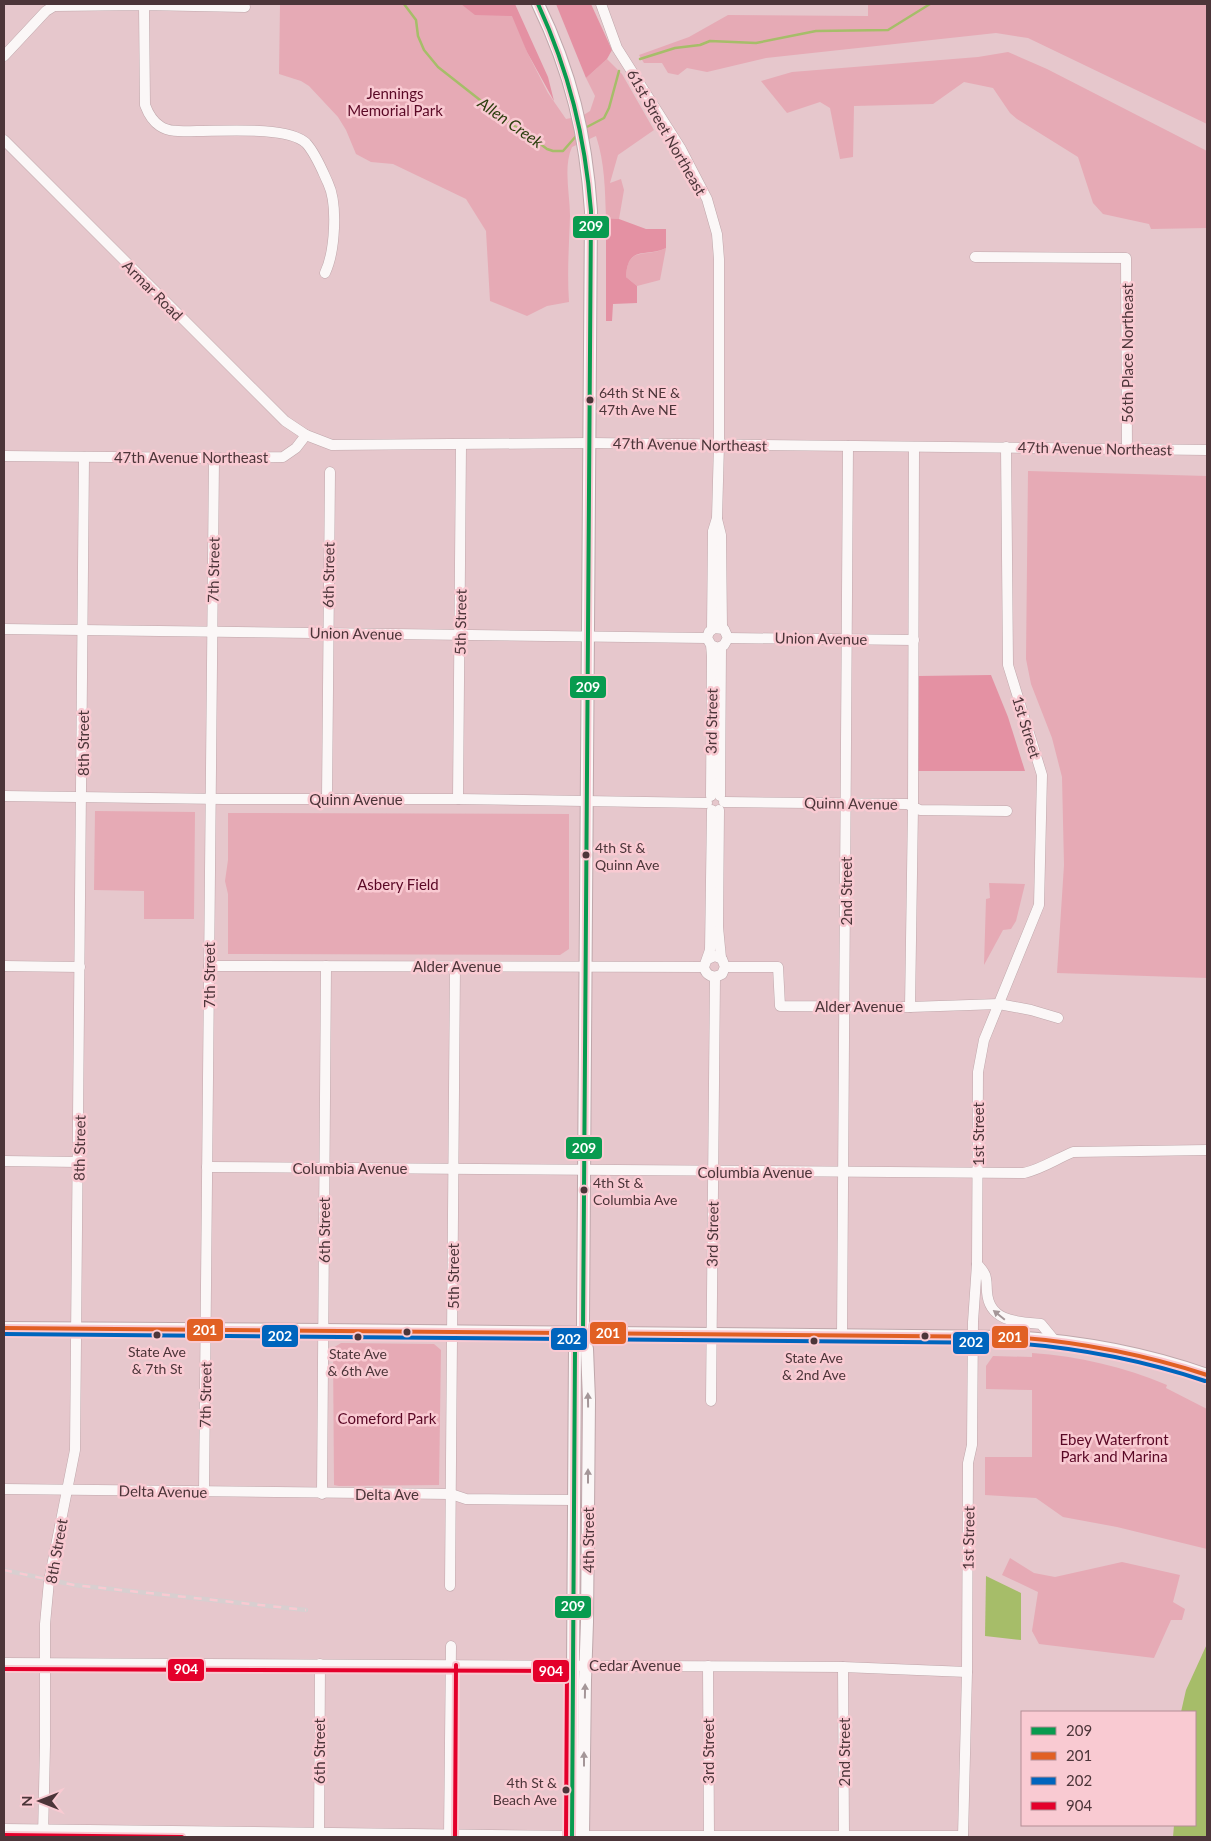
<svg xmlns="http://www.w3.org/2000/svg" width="1211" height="1841" font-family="Lato,sans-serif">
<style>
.green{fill:#e6aab5}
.forest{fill:#e491a3}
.water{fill:#a6bd69}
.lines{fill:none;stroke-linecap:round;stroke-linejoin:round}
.stream{stroke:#a6bd69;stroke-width:2.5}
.minor-casing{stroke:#bfa7ab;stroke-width:11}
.major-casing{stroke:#bfa7ab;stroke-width:14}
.minor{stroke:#fbf7f7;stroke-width:10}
.major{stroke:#fbf7f7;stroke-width:12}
.rail-casing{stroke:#d8cfd0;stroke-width:4.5}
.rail{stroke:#f9cad2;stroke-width:2.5;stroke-dasharray:8;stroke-linecap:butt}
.bus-1-casing{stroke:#f9cad2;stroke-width:8}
.bus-2-casing{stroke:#f9cad2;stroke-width:8}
.bus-3-casing{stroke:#f9cad2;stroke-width:8}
.bus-4-casing{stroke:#f9cad2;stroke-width:8}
.bus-1{stroke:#089b4f;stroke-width:4}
.bus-2{stroke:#e16024;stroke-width:4}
.bus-3{stroke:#0065bd;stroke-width:4}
.bus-4{stroke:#e4002b;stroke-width:4}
.oneway{fill:#a49698}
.bus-dot{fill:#4c3539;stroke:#f9cad2;stroke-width:2}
.labels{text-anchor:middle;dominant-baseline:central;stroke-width:5;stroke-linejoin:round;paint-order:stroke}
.bus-label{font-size:14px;fill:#4c3539;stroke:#f9cad2;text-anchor:start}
.park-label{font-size:15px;fill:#5a0825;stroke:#f9cad2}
.street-label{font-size:15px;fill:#4c3539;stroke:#f9cad2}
.water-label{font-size:16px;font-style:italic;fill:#2c3e0e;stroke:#f9cad2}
.line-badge{stroke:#f9cad2;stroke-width:2}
.badge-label{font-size:14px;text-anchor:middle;font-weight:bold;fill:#fff}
</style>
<rect width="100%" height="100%" fill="#e6c7cc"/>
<g class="green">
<path d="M280,4H511L527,52L548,93L566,119L582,116L590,111L595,96L586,78L607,59L622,74L654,130L618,155L610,183L621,179L624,190L619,219L606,218C605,191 605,163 596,136L572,147C563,167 570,194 570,216C569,245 567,273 569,302L547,306L527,316L490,301L486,231L466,199L393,164L371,162L356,154L346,130L338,117L309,86L301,81L279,74Z"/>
<path d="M868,4H1207V124L1028,38L996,33L766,58L707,72L687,68L678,75L668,73L662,63H644L639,55L689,37L728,15L868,16Z"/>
<path d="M1008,52L1047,69L1207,151V228L1151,229L1149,224L1103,214L1093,203L1078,157L1017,119L1010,113L993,88L964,82L933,104L854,106L853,157L840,159L830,108L820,102L787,113L761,81L792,72L978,57Z"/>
<path d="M666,248L660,280L637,286L626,277C628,244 645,259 666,248Z"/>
<path d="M1028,471L1207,476V978L1057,973L1064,865L1062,777L1052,738L1031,684L1026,659Z"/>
<path d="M95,811L195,812L194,919H144V891L94,890Z"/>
<path d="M228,813L569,814V949L560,955L228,954V894L225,881L228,860Z"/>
<path d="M989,883L1025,884L1016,921L1011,929L1003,930L984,965L986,899L990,898Z"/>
<path d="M341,1343L434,1344L441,1350L439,1485L339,1486L334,1485L333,1348Z"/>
<path d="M1032,1353C1079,1356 1124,1367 1167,1385L1166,1388L1207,1409V1549L1117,1527L1063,1517L1036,1498L985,1495V1457H1032V1390L986,1389V1366L993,1356L1032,1357Z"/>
<path d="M1010,1558L1034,1573L1055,1577L1122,1562L1180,1575L1173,1602L1185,1609L1182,1620H1171L1154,1658L1039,1644L1032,1631L1038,1592L1002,1575Z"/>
</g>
<g class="forest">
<path d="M461,4H515L548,77L554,101L527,52L512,16L475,15Z"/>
<path d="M556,4H591L612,50L607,59L586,78Z"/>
<path d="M606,218L619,219L646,229H666V248C645,258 628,244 626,277L637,286V303L613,304L612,321H606Z"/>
<path d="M991,675L1008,717L1025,771H916L918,676Z"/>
</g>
<g class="water">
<path d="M986,1576L1021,1593V1640L985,1636Z"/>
<path d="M1207,1644V1837H1173L1174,1825H1195V1712H1181L1186,1690Z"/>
</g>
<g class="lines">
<g class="stream">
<path d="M404,4L416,20L418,36L424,50L438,67L508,122L527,134L547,149L553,151H563L577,135"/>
<path d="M640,59L675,48L700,45L710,41L756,43L816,31L888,30L930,4"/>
<path d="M585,128L604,118L609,108L619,71"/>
</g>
<g class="minor-casing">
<g id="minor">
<path d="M601,4L617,48L681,149L707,199L717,234L719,259V444L717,518L713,531L712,629"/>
<path d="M144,5L145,105C148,113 152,121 160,126C170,133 185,131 197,131C222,131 288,126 306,143C316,154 322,170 328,183C338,204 335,252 325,273"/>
<path d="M4,56L46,11L54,6L144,5L245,7"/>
<path d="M4,140L285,421L306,435L332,445L590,443L1207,450"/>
<path d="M975,257L1126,258L1127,449"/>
<path d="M4,456L214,458L283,457L296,448L306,435"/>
<path d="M717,519L721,535L722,628"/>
<path d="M4,629L707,638"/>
<path d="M728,638L914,640"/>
<path d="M4,796L223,799H458L707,803"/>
<path d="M711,796L712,656L711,645L707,638L709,632L714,628L724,629L728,638L724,645L718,648L711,645"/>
<path d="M720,796L721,647"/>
<path d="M327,798L330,472"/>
<path d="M458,799L461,445"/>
<path d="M724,802L907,804L920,810L1007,811"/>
<path d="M719,810L718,927L721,958"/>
<path d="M708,959L715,956L722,959L725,967L722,974C714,979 706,976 704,967L710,950L712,810"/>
<path d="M4,966L80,967"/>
<path d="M209,966L704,967"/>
<path d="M725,967H778L780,1006L910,1007L999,1004L1031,1010L1058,1018"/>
<path d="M910,1007L913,807L914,447"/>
<path d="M4,1161L79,1162"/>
<path d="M207,1167L1024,1173C1042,1169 1056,1159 1073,1152L1207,1150"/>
<path d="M977,1264C988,1276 986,1277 987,1292C989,1322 1018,1322 1041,1324L1055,1341"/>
<path d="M842,1337L848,446"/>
<path d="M711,1401L715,977"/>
<path d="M4,1489L451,1494L466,1499L575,1500"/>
<path d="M204,1492L214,458"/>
<path d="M322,1494L326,966"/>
<path d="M450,1586L455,966"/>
<path d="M4,1663L843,1667L967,1672"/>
<path d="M708,1666L709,1837"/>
<path d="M843,1667L844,1837"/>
<path d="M4,1829L572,1836"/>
<path d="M583,1836H963"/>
<path d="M43,1837L45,1745V1624L49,1581L75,1450L84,457"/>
<path d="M319,1837L320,1664"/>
<path d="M449,1837L451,1646"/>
<path d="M963,1837L967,1672L968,1463L972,1445L973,1322L977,1264L978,1072L984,1040L1039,905L1042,775L1008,665L1006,447"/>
</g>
</g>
<g class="major-casing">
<g id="major">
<path d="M538,4C571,72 586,135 591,211L583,1321V1334L587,1349L589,1400L587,1622L585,1680L583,1837"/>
<path d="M4,1328L323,1330L1012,1337C1079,1341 1145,1353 1207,1375"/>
<path d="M572,1837L575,1347L583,1334"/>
</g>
</g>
<use href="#minor" class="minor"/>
<use href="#major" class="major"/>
<g class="rail-casing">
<path id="rail" d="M4,1570L74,1585L306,1610"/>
</g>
<use href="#rail" class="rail"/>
<g class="bus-1-casing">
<path id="bus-1" d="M538,4C569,72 585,136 591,211L583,1334L575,1347L572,1837"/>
</g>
<g class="bus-2-casing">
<path id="bus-2" d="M4,1328L1012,1337C1079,1342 1143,1354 1207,1375"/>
</g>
<g class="bus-3-casing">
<path id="bus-3" d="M4,1334L1012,1343C1078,1348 1142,1360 1205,1381"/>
</g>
<g class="bus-4-casing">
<g id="bus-4">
<path d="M4,1669L567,1671L566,1837"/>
<path d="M4,1835L182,1837"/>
<path d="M455,1837L456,1665"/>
</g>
</g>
<use href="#bus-1" class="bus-1"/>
<use href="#bus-2" class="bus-2"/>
<use href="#bus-3" class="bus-3"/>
<use href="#bus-4" class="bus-4"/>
</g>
<defs><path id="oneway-solid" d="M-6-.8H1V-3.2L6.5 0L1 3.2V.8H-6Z" transform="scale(1.25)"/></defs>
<g class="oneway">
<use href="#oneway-solid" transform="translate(999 1315) rotate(-141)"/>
<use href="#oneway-solid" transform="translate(588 1400) rotate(-91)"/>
<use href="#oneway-solid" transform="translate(588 1476) rotate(-90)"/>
<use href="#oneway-solid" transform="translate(585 1691) rotate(-89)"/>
<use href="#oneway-solid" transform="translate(584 1759) rotate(-90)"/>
</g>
<g class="bus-dot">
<circle cx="590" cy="400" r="4.5"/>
<circle cx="586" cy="855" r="4.5"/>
<circle cx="584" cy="1190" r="4.5"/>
<circle cx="407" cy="1332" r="4.5"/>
<circle cx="157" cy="1335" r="4.5"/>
<circle cx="925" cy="1336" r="4.5"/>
<circle cx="358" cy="1337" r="4.5"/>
<circle cx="814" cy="1341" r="4.5"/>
<circle cx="566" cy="1790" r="4.5"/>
</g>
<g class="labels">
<g class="bus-label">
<text x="599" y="392">64th St NE &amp;<tspan x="599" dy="17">47th Ave NE</tspan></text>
<text x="595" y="847">4th St &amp;<tspan x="595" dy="17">Quinn Ave</tspan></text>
<text x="593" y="1182">4th St &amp;<tspan x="593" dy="17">Columbia Ave</tspan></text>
<text x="157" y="1351" text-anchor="middle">State Ave<tspan x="157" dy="17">&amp; 7th St</tspan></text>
<text x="358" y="1353" text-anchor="middle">State Ave<tspan x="358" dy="17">&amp; 6th Ave</tspan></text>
<text x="814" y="1357" text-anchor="middle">State Ave<tspan x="814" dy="17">&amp; 2nd Ave</tspan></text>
<text x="557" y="1782" text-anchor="end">4th St &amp;<tspan x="557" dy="17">Beach Ave</tspan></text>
</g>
<g class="park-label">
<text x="395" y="93">Jennings<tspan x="395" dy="17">Memorial Park</tspan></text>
<text x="398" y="884">Asbery Field</text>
<text x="387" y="1418">Comeford Park</text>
<text x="1114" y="1439">Ebey Waterfront<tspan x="1114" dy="17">Park and Marina</tspan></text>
</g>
<g class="street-label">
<text transform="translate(667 132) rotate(60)">61st Street Northeast</text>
<text transform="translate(153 290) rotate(45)">Armar Road</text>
<text transform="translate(1127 353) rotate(-90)">56th Place Northeast</text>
<text transform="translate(690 444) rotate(1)">47th Avenue Northeast</text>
<text transform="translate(1095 448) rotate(1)">47th Avenue Northeast</text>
<text x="191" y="457">47th Avenue Northeast</text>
<text transform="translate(213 570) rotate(-89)">7th Street</text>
<text transform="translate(328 575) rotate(-89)">6th Street</text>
<text transform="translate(460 622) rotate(-89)">5th Street</text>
<text transform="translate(356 633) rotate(1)">Union Avenue</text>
<text transform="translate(821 638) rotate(1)">Union Avenue</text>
<text transform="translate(711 721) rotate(-89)">3rd Street</text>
<text transform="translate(1027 727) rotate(73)">1st Street</text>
<text transform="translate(83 743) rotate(-90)">8th Street</text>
<text x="356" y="799">Quinn Avenue</text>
<text transform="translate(851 803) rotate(1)">Quinn Avenue</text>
<text transform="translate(846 891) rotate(-90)">2nd Street</text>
<text x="457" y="966">Alder Avenue</text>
<text transform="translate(209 975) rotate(-90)">7th Street</text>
<text x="859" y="1006">Alder Avenue</text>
<text transform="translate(978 1134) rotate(-90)">1st Street</text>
<text transform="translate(79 1148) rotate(-89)">8th Street</text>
<text x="350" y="1168">Columbia Avenue</text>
<text x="755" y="1172">Columbia Avenue</text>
<text transform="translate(324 1230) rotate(-90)">6th Street</text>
<text transform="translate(712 1234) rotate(-89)">3rd Street</text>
<text transform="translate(453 1276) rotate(-90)">5th Street</text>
<text transform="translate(205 1395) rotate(-89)">7th Street</text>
<text transform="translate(163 1491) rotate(1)">Delta Avenue</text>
<text x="387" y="1494">Delta Ave</text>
<text transform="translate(968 1538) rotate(-89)">1st Street</text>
<text transform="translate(588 1540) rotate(-90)">4th Street</text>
<text transform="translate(56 1551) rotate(-80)">8th Street</text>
<text x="635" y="1665">Cedar Avenue</text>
<text transform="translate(319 1751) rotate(-90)">6th Street</text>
<text transform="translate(708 1751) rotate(-90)">3rd Street</text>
<text transform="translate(844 1752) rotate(-90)">2nd Street</text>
</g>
<g class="water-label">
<text transform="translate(511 122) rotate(35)">Allen Creek</text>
</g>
</g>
<g class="line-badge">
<rect x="572" y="215" width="38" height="24" rx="5" fill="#089b4f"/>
<rect x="569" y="675" width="38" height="24" rx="5" fill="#089b4f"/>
<rect x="565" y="1136" width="38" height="24" rx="5" fill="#089b4f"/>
<rect x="186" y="1318" width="38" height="24" rx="5" fill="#e16024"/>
<rect x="589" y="1321" width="38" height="24" rx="5" fill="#e16024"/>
<rect x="261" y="1324" width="38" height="24" rx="5" fill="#0065bd"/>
<rect x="991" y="1325" width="38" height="24" rx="5" fill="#e16024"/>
<rect x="550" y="1327" width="38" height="24" rx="5" fill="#0065bd"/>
<rect x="952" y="1331" width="38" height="24" rx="5" fill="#0065bd"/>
<rect x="554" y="1595" width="38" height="24" rx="5" fill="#089b4f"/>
<rect x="167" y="1658" width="38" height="24" rx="5" fill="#e4002b"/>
<rect x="532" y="1659" width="38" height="24" rx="5" fill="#e4002b"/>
</g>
<g class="badge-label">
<text x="591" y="231">209</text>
<text x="588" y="692">209</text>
<text x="584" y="1153">209</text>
<text x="205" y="1335">201</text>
<text x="608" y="1338">201</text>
<text x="280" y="1341">202</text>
<text x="1010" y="1342">201</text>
<text x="569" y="1344">202</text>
<text x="971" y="1347">202</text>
<text x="573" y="1611">209</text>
<text x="186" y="1674">904</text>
<text x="551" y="1676">904</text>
</g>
<rect width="1211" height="1841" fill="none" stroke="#4c3539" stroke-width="10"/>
<rect x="1021" y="1711" width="175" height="115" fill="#f9cad2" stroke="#b48e95"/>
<rect x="1031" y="1727" width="25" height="8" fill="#089b4f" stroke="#b48e95"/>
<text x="1066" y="1736" font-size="15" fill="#4c3539">209</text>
<rect x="1031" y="1752" width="25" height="8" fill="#e16024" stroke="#b48e95"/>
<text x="1066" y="1761" font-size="15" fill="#4c3539">201</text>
<rect x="1031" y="1777" width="25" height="8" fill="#0065bd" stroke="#b48e95"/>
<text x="1066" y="1786" font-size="15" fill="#4c3539">202</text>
<rect x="1031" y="1802" width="25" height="8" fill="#e4002b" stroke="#b48e95"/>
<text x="1066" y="1811" font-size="15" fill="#4c3539">904</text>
<g transform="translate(40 1801) rotate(270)" stroke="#f9cad2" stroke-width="4" paint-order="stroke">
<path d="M0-4L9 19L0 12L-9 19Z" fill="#4c3539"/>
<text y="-8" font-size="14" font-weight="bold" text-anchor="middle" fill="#4c3539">N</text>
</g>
</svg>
